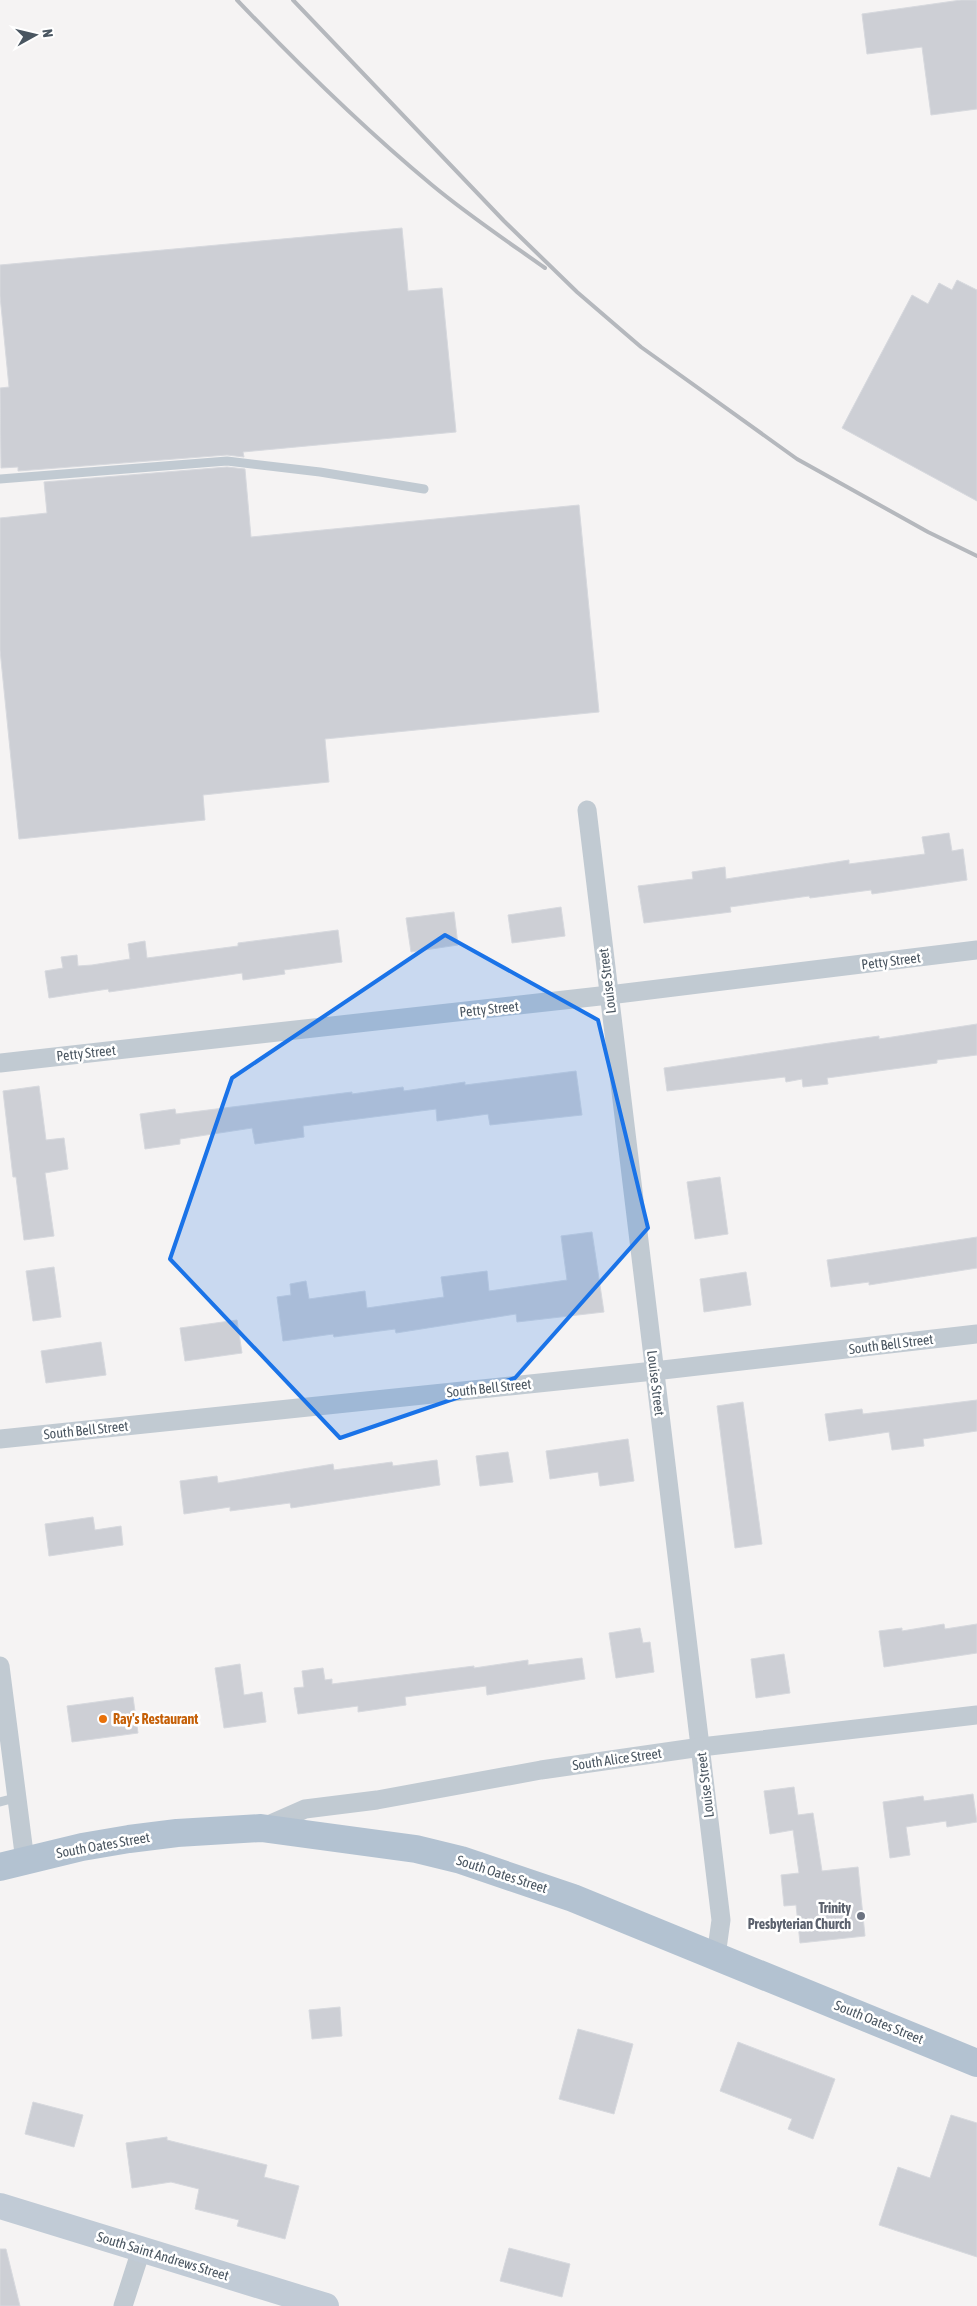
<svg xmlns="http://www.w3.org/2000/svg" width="977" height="2306" font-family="'Asap Condensed',sans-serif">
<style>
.building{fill:#cdcfd5;stroke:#d7d9de}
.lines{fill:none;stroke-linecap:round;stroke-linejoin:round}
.lane{stroke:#c1cad2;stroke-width:9}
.street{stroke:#c1cad2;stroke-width:19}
.secondary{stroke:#c1cbd6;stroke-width:26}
.primary{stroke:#b3c2d1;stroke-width:28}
.rail{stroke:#b5b8bd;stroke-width:4}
.marked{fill:#1a73e8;fill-opacity:0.2;stroke:#1a73e8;stroke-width:4;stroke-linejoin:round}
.food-dot{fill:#e8710a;stroke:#fff;stroke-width:2}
.worship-dot{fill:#6b7280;stroke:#fff;stroke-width:2}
.labels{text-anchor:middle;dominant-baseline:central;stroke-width:5;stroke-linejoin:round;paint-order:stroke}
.street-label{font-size:14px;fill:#4a5661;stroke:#fff}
.food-label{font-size:14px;font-weight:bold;fill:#c56008;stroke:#fff;text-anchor:start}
.worship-label{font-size:14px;font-weight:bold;fill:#5b616d;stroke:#fff;text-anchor:end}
</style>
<rect width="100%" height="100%" fill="#f5f3f3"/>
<g class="building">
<path d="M961,0H977V109L931,115L922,47L867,54L862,14Z"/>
<path d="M402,228L408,291L442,288L456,432L243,452L244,457L227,455L18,471V467L1,468L0,388L9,387L0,296V265Z"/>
<path d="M957,280L977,290V501L842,428L912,295L928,304L939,283L952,290Z"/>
<path d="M227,467L245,469L251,537L579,505L599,712L325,739L329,782L203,795L205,820L19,839L0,650V518L47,513L44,482Z"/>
<path d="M949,833L952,851L963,849L967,880L872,894L871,890L810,898L809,896L730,907L731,912L644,923L638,886L693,879L692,872L725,867L726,879L849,860V864L925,854L922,837Z"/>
<path d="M561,907L565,936L512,943L508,915Z"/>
<path d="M454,912L458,945L411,952L406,918Z"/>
<path d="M338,930L342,962L284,970L285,974L243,980L242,973L109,992L108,989L49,998L45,971L63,968L61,957L77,955L78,966L92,965L130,959L128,944L145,941L147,958L238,946V943Z"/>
<path d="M977,1024V1055L937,1060V1063L827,1078L828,1084L803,1087L802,1079L786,1082L785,1077L667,1091L664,1068L823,1044L879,1036V1039Z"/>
<path d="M576,1071L582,1115L490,1125L488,1114L437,1121L436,1109L303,1126L304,1137L255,1144L252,1128L180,1139V1144L145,1149L140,1114L175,1109L176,1114L352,1092V1094L403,1087L404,1091L465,1082V1085Z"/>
<path d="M39,1086L46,1140L64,1138L68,1169L45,1173L54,1236L24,1240L16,1177H13L3,1091Z"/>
<path d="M720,1177L728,1234L695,1239L687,1182Z"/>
<path d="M592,1232L604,1312L517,1322L516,1314L396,1333L395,1329L334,1337L333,1334L283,1341L277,1297L291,1295L290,1284L306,1281L309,1299L365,1291L367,1308L444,1297L441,1277L487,1271L489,1291L567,1280L561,1236Z"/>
<path d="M977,1237V1268L869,1285V1282L831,1287L827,1260Z"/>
<path d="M54,1267L61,1317L33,1321L26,1271Z"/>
<path d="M746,1272L751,1305L704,1312L700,1279Z"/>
<path d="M237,1320L242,1353L185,1361L180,1328Z"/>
<path d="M101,1342L106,1375L46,1383L41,1351Z"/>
<path d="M977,1400V1431L923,1439L924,1446L892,1450L889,1432L829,1441L825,1414L862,1409L863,1414Z"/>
<path d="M743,1402L762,1544L735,1548L717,1406Z"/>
<path d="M628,1439L634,1481L600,1486L598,1472L550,1479L546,1451Z"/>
<path d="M508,1452L513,1482L480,1486L476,1456Z"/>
<path d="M437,1460L440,1485L291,1508L290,1503L230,1511V1507L184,1514L180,1481L217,1476L218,1483L333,1464L334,1470L392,1462L393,1466Z"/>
<path d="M93,1517L95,1530L121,1526L123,1545L49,1556L45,1524Z"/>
<path d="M944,1624L945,1629L977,1624V1653L884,1667L879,1631L902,1628V1631Z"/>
<path d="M640,1628L643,1643L650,1642L654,1672L616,1678L609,1633Z"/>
<path d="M784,1654L790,1693L756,1698L751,1659Z"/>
<path d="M582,1658L585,1679L487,1695L486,1686L405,1697L406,1705L358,1712V1706L298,1714L294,1688L304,1687L302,1671L323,1668L325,1680L332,1679V1684L474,1666V1668L528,1660V1665Z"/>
<path d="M240,1664L244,1695L262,1692L266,1722L224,1728L215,1668Z"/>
<path d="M133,1697L138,1733L72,1742L67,1706Z"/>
<path d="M794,1787L798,1815L813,1813L822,1871L858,1867L865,1936L800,1943L796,1905L784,1906L781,1875L799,1873L793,1830L770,1834L764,1791Z"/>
<path d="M973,1794L977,1822L947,1827L946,1821L906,1827L910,1855L890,1858L883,1802L923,1796L924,1801Z"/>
<path d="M340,2007L342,2036L312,2039L309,2010Z"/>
<path d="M578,2029L633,2044L614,2114L559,2099Z"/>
<path d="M738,2042L835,2079L813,2139L788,2129L792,2119L720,2091Z"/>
<path d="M33,2102L83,2115L74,2147L25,2134Z"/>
<path d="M951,2115L977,2123V2257L879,2225L898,2167L930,2178Z"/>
<path d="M167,2137V2140L267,2165L264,2177L299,2186L285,2239L237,2226L239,2220L195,2209L199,2189L171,2182L132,2188L126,2143Z"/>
<path d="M509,2248L570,2264L562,2297L500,2281Z"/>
<path d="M0,2249H6L20,2306H0Z"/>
</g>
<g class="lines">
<g class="lane">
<path d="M0,479L227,461L320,472L424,489"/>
<path d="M0,1802L15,1798"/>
</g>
<g class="street">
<path d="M587,810L721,1920L716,1956"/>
<path d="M0,1063L609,995L977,950"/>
<path d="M0,1439L654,1371L977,1334"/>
<path d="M0,1666L25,1861"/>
<path d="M264,1827L305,1809L377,1800L541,1770L701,1747L977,1715"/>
<path d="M123,2306L141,2250"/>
</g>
<path class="secondary" d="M0,2206L326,2306"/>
<path class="primary" d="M0,1867L82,1847L129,1839L177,1833L261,1828L416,1849L461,1860L573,1898L977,2063"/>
<g class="rail">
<path d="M237,0C299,65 363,128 432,185C468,215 507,241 545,268"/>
<path d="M293,0L504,221L577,292L641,347L797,459L928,532L977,556"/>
</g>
</g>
<path class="marked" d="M445,935L598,1020L648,1228L515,1378L340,1438L170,1259L232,1078Z"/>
<circle class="food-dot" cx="103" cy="1719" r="5"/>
<circle class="worship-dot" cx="861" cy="1916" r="5"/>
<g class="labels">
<g class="street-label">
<text transform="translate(891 961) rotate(-7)">Petty Street</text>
<text transform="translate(607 981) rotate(-97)">Louise Street</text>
<text transform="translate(489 1009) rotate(-6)">Petty Street</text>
<text transform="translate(86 1053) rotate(-6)">Petty Street</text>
<text transform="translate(891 1344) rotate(-7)">South Bell Street</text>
<text transform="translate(656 1383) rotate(83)">Louise Street</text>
<text transform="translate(489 1388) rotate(-6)">South Bell Street</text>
<text transform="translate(86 1430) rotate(-6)">South Bell Street</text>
<text transform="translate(617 1759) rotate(-8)">South Alice Street</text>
<text transform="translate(705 1785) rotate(-97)">Louise Street</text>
<text transform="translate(103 1845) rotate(-10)">South Oates Street</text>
<text transform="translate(502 1874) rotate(18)">South Oates Street</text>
<text transform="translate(879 2022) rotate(22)">South Oates Street</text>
<text transform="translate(163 2256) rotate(17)">South Saint Andrews Street</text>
</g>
<g class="food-label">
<text x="113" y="1719">Ray's Restaurant</text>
</g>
<g class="worship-label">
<text x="851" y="1908">Trinity<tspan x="851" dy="16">Presbyterian Church</tspan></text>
</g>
</g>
<g transform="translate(35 35) rotate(82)" stroke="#ffffff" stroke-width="4" paint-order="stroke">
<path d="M0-4L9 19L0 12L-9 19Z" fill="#4a5661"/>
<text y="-8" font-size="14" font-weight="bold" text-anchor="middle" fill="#4a5661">N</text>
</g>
</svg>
